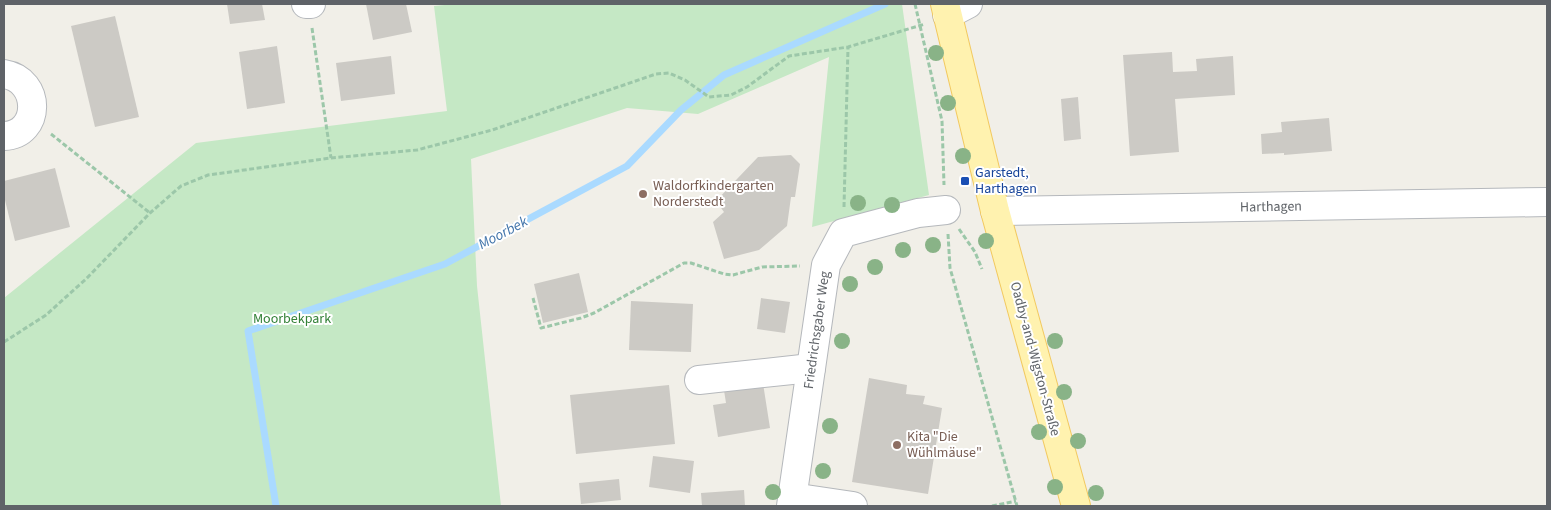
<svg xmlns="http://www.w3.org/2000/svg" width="1551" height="510" font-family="'Source Sans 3',sans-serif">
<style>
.green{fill:#c5e8c5}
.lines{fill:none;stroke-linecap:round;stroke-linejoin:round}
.stream{stroke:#aadaff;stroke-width:7}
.building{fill:#cccac5}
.minor-casing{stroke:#b5b8bc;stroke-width:30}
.major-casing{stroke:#f2c960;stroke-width:30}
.path{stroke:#9cc7a9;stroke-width:3;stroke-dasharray:5 2.5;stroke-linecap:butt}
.minor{stroke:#fff;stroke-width:28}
.major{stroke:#fff2af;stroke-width:28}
.tree{fill:#89b387}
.transit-dot{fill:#1a4fb4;stroke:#fff;stroke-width:2}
.education-dot{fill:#8d6e63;stroke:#fff;stroke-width:2}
.labels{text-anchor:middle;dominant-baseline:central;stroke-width:4;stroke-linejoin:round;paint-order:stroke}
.transit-label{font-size:14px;fill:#164399;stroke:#fff;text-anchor:start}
.education-label{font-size:14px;fill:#785e54;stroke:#fff;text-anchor:start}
.street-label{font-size:14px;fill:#5f6368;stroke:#fff}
.park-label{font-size:14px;fill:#348238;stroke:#fff}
.water-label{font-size:15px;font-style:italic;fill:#4174aa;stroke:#fff}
</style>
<rect width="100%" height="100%" fill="#f1efe8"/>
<path class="green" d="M455,4H902L929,195L812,227L829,57L698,114L627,108L471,159L477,286L501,506H4V298L196,143L447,111L434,6Z"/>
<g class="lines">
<path class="stream" d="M276,506L248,331L445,264L627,166L681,110L724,75L885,4"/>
</g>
<g class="building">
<path d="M227,4H262L265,20L230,24Z"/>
<path d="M366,4H406L412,32L373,40Z"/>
<path d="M115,16L139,117L95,127L71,26Z"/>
<path d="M277,46L285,103L247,109L239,52Z"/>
<path d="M1172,52L1173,72L1197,71L1196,59L1233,56L1235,95L1175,99L1179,152L1130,156L1123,55Z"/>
<path d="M391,56L395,94L341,101L336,63Z"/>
<path d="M1078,97L1081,139L1064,141L1061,99Z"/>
<path d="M1329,118L1332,151L1284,155V153L1262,154L1261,134L1282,132L1281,122Z"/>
<path d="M791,155L800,164L795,197H791L787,226L759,250L724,259L713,222L724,212L716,201L758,157Z"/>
<path d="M55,168L70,227L15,241L4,196V181Z"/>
<path d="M579,273L588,312L543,323L534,284Z"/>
<path d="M761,298L790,302L785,333L757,329Z"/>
<path d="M631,301L693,304L691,352L629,350Z"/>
<path d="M762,377L770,428L718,437L713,405L726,403L723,384Z"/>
<path d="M869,378L907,385L906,394L925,396L923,404L942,408L928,494L852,482Z"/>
<path d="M669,385L675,444L576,454L570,395Z"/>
<path d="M653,456L694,461L690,493L649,487Z"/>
<path d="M619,479L621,500L581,504L579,483Z"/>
<path d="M744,490L745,506H702L701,493Z"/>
</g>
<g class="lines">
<g class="minor-casing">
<g id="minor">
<path d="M306,4H311"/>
<path d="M947,15L968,4"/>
<path d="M4,74C42,80 41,135 4,136"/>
<path d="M995,211L1547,202"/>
<path d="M699,380L811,368"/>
<path d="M792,497L853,506"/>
<path d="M791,506L826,265L843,233L918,213L946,210"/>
</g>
</g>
<g class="major-casing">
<path id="major" d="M945,4L995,211L1076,506"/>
</g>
<g class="path">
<path d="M915,4L942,121L944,185"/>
<path d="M312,28L331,158"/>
<path d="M51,134L150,213"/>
<path d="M844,207L848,47"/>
<path d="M959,229L975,252L982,269"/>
<path d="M948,234L950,268L1017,506"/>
<path d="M533,298L541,328L581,318L594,313L684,263H691L724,274L733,275L762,267L800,266"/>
<path d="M4,342L46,315L86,279L150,213L181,186L208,175L331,158L417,150L492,130L656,74L669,73L685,80L709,97L731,95L747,87L789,56L848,47L925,24"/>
<path d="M992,506L1016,501"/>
</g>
<use href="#minor" class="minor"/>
<use href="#major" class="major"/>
</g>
<g class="tree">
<circle cx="936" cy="53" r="8"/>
<circle cx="948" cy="103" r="8"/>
<circle cx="963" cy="156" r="8"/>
<circle cx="858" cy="203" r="8"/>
<circle cx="892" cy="205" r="8"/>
<circle cx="986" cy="241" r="8"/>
<circle cx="933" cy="245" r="8"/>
<circle cx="903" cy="250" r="8"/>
<circle cx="875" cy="267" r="8"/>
<circle cx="850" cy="284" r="8"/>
<circle cx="842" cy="341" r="8"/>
<circle cx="1055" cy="341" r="8"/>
<circle cx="1064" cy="392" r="8"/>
<circle cx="830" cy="426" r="8"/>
<circle cx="1039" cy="432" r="8"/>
<circle cx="1078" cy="441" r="8"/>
<circle cx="823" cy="471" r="8"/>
<circle cx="1055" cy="487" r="8"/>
<circle cx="773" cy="492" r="8"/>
<circle cx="1096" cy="493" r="8"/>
</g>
<rect class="transit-dot" x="960" y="176" width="10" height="10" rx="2.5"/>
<g class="education-dot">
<circle cx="643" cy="194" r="5"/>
<circle cx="897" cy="445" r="5"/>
</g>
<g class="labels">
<g class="transit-label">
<text x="975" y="173">Garstedt,<tspan x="975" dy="16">Harthagen</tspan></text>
</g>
<g class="education-label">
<text x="653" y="186">Waldorfkindergarten<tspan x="653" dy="16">Norderstedt</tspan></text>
<text x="907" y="437">Kita "Die<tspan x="907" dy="16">Wühlmäuse"</tspan></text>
</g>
<g class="street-label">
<text transform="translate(1271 207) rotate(-1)">Harthagen</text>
<text transform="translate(817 330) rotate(-82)">Friedrichsgaber Weg</text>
<text transform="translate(1035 359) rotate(75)">Oadby-and-Wigston-Straße</text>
</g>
<g class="park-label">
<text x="292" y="319">Moorbekpark</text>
</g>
<g class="water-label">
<text transform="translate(503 233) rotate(-28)">Moorbek</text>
</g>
</g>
<rect width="1551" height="510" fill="none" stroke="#5f6368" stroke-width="10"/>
</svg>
